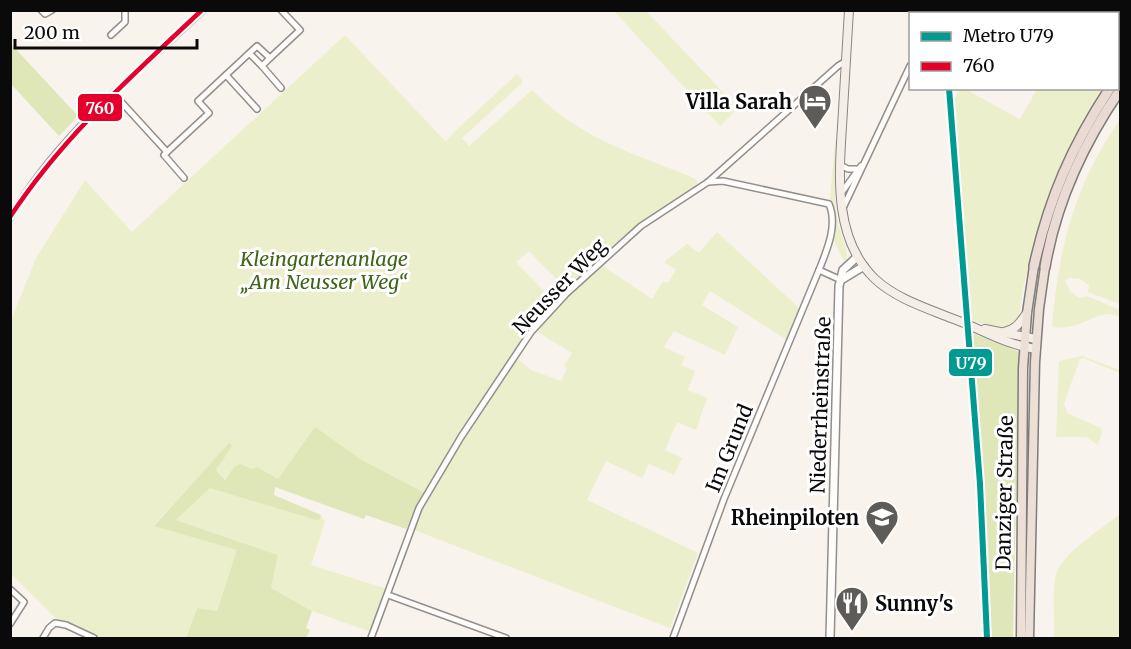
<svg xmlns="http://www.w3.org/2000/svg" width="1131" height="649" font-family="Merriweather,serif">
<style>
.green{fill:#ecefcb}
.forest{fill:#dfe7b8}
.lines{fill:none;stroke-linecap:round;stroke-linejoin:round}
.minor-casing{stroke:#928f8c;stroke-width:8}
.tertiary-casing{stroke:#928f8c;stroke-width:10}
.secondary-casing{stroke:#888683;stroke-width:10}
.primary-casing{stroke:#7f7c7a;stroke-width:11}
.trunk-casing{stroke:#7f7c7a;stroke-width:12}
.minor{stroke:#fefdfc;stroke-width:5}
.tertiary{stroke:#fefdfc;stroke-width:7}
.secondary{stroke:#f4eee7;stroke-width:8}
.primary{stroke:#ebdfd6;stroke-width:8}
.trunk{stroke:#eadad4;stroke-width:9}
.bus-1-casing{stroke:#fff;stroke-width:9}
.bus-1{stroke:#e4002b;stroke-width:4.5}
.metro-1-casing{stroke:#fff;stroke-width:10}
.metro-1{stroke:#009a93;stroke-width:6}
.labels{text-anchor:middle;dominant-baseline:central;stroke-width:6;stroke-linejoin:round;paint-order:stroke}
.poi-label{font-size:20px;font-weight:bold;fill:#0a0a0a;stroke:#fff;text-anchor:end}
.park-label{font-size:20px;font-style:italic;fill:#406418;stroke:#fff}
.street-label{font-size:20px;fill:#0a0a0a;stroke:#fff}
.line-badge{stroke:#fff;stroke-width:2}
.badge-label{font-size:16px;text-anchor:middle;font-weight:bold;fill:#fff}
</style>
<rect width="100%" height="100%" fill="#f9f3ed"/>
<g class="green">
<path d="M1003,10L1120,11V68L1118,72V14H1005Z"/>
<path d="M614,11H646L738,108L720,126Z"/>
<path d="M345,35L446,142L453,133L517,74L522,80V83L462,138L469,146L532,90C582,140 631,152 694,178L697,181V187L639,224L568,291L529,251L516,262L555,303L425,493L362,460L315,428L278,479L257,467L252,469L234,467L226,480L216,470L231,446L229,444L154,525L238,550L217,611L197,608L186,638H103L54,617L11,574L10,423L12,421L10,419V323L36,258L85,180L132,232Z"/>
<path d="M960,89H965L1020,119L1037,89H1106L1086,118L1057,175L1035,242L1023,288L1019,318L1010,328L1000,329L970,320L963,253L953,101Z"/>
<path d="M1120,120V304L1088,292L1089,285L1080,279L1069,278L1065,281L1071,292L1079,298L1087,296L1120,310V317C1117,316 1114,315 1111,314C1092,313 1079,331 1052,327C1058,250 1075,183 1120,120Z"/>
<path d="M835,142H837C836,169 833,196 838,223C840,236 851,250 845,263L833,239L835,213L830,198Z"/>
<path d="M717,232L800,309L787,340L710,291L702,305L738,327L725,355L674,331L664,347L685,357L681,365L695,371L688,390L707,398L696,430L677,422L665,450L682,458L674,475L649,464L642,478L606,461L587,500L698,553L670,628L414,530C436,467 479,412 516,357L531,370L561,381L567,368L564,366L572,353L534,330L600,264L652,299L663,281L668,283L676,270L664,262L687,244L699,253Z"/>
<path d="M1082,356L1120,370V373L1083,358L1080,359L1064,403L1067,413L1101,428L1102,432L1098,445L1086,437H1056L1059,361Z"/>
<path d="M210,487L319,521L321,515L325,522L311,565L387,589L371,632L312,611L271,588L278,555L176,520Z"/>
<path d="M1120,514V638H1054C1055,619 1052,597 1055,578C1059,554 1102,529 1120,514Z"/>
</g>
<g class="forest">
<path d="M11,44L78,116L59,136L11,84Z"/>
<path d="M972,333L1019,352L1013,638H988Z"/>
<path d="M315,427L362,460L425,493L406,529L366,515L364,519L275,487L274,495L321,515L319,521L210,488L176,520L278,555L271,588L312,611L306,628L310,630L306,638H186L197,608L217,611L237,550L154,526L229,443L232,446L216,470L225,480L234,467L240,464L252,469L257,467L278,479Z"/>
</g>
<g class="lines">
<g class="minor-casing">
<g id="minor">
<path d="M41,10L45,14L52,10"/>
<path d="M938,14L940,10"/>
<path d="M111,35L125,22V10"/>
<path d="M250,54L262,66L270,58"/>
<path d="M262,66L281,88"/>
<path d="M226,75L257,109"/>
<path d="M114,94L167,152L209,113L198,101L257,46L270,58L300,30L281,10"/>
<path d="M167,152L164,155L184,178"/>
<path d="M840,165L848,169H857"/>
<path d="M708,182L723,181L829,204C838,225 827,250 819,270L841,280"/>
<path d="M842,192L861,166"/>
<path d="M843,208L910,66"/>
<path d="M10,218C58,135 135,75 203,10"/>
<path d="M10,589L24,602L10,624"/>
<path d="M388,595L506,638"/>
<path d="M43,638L49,628L55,623L66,625L94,638"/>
<path d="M371,638L419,508L461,437L531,332L566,294L641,226L708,182L838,66L846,61"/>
<path d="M673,638L724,499L819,270"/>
</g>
</g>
<g class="tertiary-casing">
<g id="tertiary">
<path d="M841,280L864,266"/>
<path d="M830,638L839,286L843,270L857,257"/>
</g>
</g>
<g class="secondary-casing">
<g id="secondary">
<path d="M849,10C847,44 845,77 843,110C840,166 830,236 875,279C895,298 926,308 951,318C982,329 1003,344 1036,349"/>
<path d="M985,329L1036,339"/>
<path d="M1004,332C1016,330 1020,322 1027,313"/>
</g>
</g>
<g class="primary-casing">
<g id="primary">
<path d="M1021,638L1023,368L1027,313L1034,266"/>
<path d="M1029,638L1035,362L1039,309L1045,267"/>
</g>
</g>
<g class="trunk-casing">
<g id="trunk">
<path d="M1118,78L1120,74"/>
<path d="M1034,266C1049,198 1072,146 1110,88"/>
<path d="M1045,267C1056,202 1083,144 1120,90"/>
</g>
</g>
<use href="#minor" class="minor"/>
<use href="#tertiary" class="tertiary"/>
<use href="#secondary" class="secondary"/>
<use href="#primary" class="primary"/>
<use href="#trunk" class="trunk"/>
<g class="bus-1-casing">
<path id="bus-1" d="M10,217C63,136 132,76 202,10"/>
</g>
<use href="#bus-1" class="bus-1"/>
<g class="metro-1-casing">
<path id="metro-1" d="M949,88L980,484L987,638"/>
</g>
<use href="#metro-1" class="metro-1"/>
</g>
<defs>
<g id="hotel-pin" transform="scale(1.725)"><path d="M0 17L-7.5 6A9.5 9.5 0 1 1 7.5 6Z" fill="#5e5c59" stroke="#fff"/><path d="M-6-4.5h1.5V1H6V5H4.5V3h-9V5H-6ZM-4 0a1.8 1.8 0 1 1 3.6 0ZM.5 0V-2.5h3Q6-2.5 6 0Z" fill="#fff"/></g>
<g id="school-pin" transform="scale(1.725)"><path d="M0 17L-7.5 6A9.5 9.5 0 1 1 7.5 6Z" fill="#5e5c59" stroke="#fff"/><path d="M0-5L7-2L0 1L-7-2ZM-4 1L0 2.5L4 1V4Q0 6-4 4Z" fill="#fff"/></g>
<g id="restaurant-pin" transform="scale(1.725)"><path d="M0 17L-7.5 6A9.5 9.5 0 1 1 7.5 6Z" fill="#5e5c59" stroke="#fff"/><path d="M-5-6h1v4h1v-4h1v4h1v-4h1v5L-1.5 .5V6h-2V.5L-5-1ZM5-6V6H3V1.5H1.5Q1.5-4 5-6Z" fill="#fff"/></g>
</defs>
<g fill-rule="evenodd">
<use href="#hotel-pin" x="815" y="101"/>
<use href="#school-pin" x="882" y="517"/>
<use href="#restaurant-pin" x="852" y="603"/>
</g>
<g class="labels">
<g class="poi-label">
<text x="792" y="101">Villa Sarah</text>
<text x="859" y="517">Rheinpiloten</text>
<text x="875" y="603" text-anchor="start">Sunny's</text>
</g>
<g class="park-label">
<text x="324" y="258">Kleingartenanlage<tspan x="324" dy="23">„Am Neusser Weg“</tspan></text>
</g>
<g class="street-label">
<text transform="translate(559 286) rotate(-46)">Neusser Weg</text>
<text transform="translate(820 405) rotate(-88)">Niederrheinstraße</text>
<text transform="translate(729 448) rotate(-68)">Im Grund</text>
<text transform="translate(1004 493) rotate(-89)">Danziger Straße</text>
</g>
</g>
<g class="line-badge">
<rect x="77" y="93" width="46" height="29" rx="6" fill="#e4002b"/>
<rect x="948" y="348" width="45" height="29" rx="6" fill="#009a93"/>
</g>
<g class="badge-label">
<text x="100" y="114">760</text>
<text x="971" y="369">U79</text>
</g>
<rect width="1131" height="649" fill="none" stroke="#0a0a0a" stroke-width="24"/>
<rect x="909" y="12" width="210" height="78" fill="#ffffff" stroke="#9d9d9d" stroke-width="1.5"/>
<rect x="921" y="32" width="30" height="9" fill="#009a93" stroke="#9d9d9d" stroke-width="1.5"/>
<text x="963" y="42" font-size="18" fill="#0a0a0a">Metro U79</text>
<rect x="921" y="62" width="30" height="9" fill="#e4002b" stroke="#9d9d9d" stroke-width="1.5"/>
<text x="963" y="72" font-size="18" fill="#0a0a0a">760</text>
<path d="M15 39v9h182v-9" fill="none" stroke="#0a0a0a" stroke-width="3"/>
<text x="24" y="39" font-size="18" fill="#0a0a0a" stroke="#ffffff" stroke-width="4.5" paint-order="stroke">200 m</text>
</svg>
